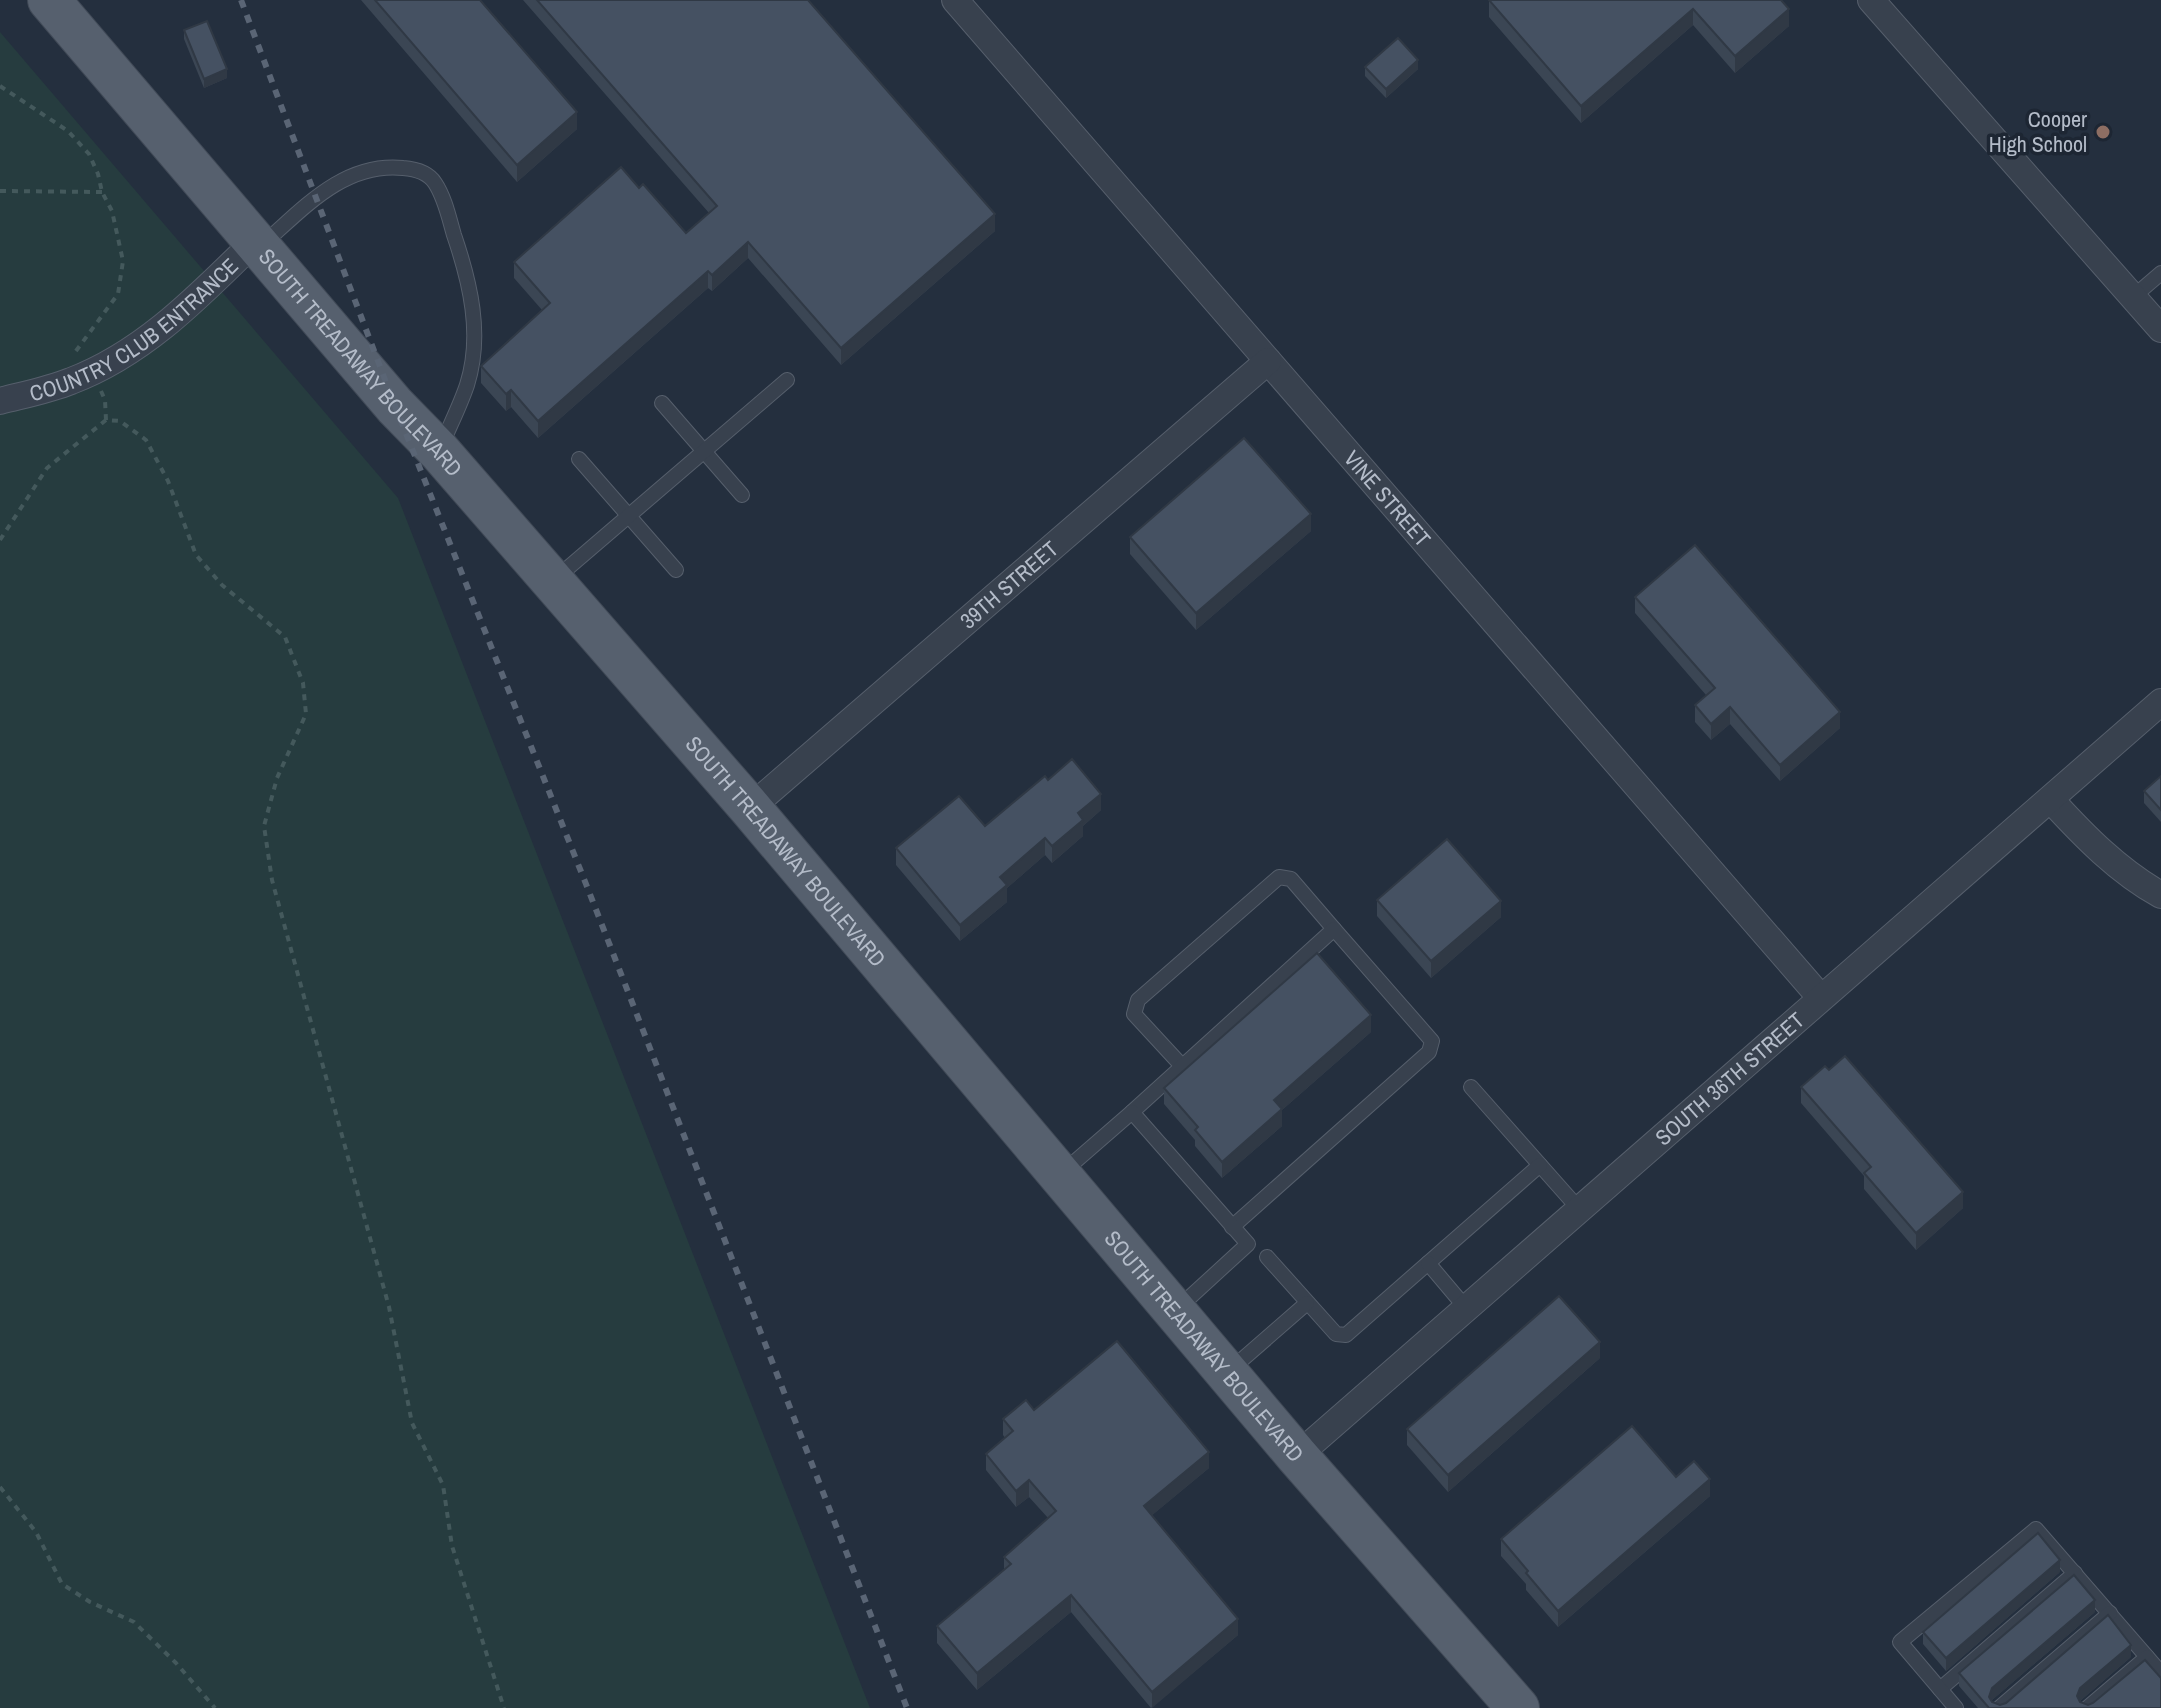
<svg xmlns="http://www.w3.org/2000/svg" width="2161" height="1708" font-family="'Archivo Narrow',sans-serif">
<style>
.green{fill:#263c3f}
.lines{fill:none;stroke-linecap:round;stroke-linejoin:round}
.lane-casing{stroke:#565f6c;stroke-width:16}
.street-casing{stroke:#565f6c;stroke-width:28}
.primary-casing{stroke:#414a57;stroke-width:44}
.path{stroke:#44595c;stroke-width:4;stroke-dasharray:6 6;stroke-linecap:butt}
.lane{stroke:#38414e;stroke-width:14}
.street{stroke:#38414e;stroke-width:26}
.primary{stroke:#56606e;stroke-width:42}
.rail{stroke:#5a6575;stroke-width:6;stroke-dasharray:8 8;stroke-linecap:butt}
.wall{fill:#3b4654}
.shaded-wall{fill:#303945}
.building{fill:#455162;stroke:#303945;stroke-width:2}
.education-dot{fill:#8d6e63;stroke:#1d2633;stroke-width:3}
.labels{text-anchor:middle;dominant-baseline:central;stroke-width:7;stroke-linejoin:round;paint-order:stroke}
.poi-label{font-size:22px;fill:#b4bcc9;stroke:#1d2633;text-anchor:end}
.street-label{font-size:22px;fill:#b4bcc9;stroke:#1d2633}
</style>
<rect width="100%" height="100%" fill="#242f3e"/>
<path class="green" d="M0,32L398,498L870,1708H0Z"/>
<g class="lines">
<g class="lane-casing">
<g id="lane">
<path d="M263,244C304,208 344,162 403,168C416,169 428,172 435,183C445,198 449,218 454,235C470,282 483,335 467,385C460,406 449,427 441,447"/>
<path d="M2133,297L2161,273"/>
<path d="M662,403L742,495"/>
<path d="M579,459L676,570"/>
<path d="M555,579L787,380"/>
<path d="M1182,1066L1134,1014L1138,1000L1279,877L1291,879L1334,929"/>
<path d="M1471,1087L1579,1209"/>
<path d="M1132,1112L1334,929L1432,1041L1429,1052L1232,1227"/>
<path d="M1063,1172L1132,1112L1248,1244L1177,1309"/>
<path d="M1267,1257L1336,1334L1346,1335L1540,1165"/>
<path d="M1428,1263L1466,1308"/>
<path d="M1229,1371L1307,1303"/>
<path d="M1940,1689L2075,1573"/>
<path d="M1956,1708L1900,1642L2036,1529L2161,1673"/>
<path d="M1999,1708L2110,1613"/>
<path d="M2087,1708L2147,1657"/>
</g>
</g>
<g class="street-casing">
<g id="street">
<path id="s1" d="M955,0L1821,998"/>
<path d="M1871,0L2161,329"/>
<path id="s2" d="M0,401C23,395 49,390 71,381C145,353 201,294 256,240"/>
<path d="M2051,800C2084,836 2118,871 2161,895"/>
<path id="s3" d="M750,808L1268,361"/>
<path id="s4" d="M1297,1456L2161,702"/>
</g>
</g>
<g class="primary-casing">
<g id="primary">
<path id="s5" d="M49,0L395,406L439,451L750,808L1297,1456L1518,1708"/>
</g>
</g>
<g class="path">
<path d="M0,86L68,131L89,154L98,174L102,192L112,211L123,261L118,294L73,355"/>
<path d="M0,191L102,192"/>
<path d="M101,391L105,400L106,420"/>
<path d="M0,540L47,468L106,420L120,421L146,440L168,481L196,555L222,585L285,637L303,683L306,714L277,778L264,826L272,880L389,1307L412,1423L443,1485L452,1546L504,1708"/>
<path d="M0,1487L36,1532L62,1584L90,1602L134,1622L176,1663L215,1708"/>
</g>
<use href="#lane" class="lane"/>
<use href="#street" class="street"/>
<use href="#primary" class="primary"/>
<path class="rail" d="M241,0L395,406L586,884L907,1708"/>
</g>
<g class="wall">
<path d="M361,0H480L577,129L517,182Z"/>
<path d="M523,0H808L995,231L841,365L748,258L712,291L708,288L538,438L511,407L506,411L481,383V366L542,310L514,278V262L639,188L686,233L709,213Z"/>
<path d="M1489,0H1781L1789,26L1735,73L1693,25L1581,123L1489,17Z"/>
<path d="M184,30L227,78L204,88L184,39Z"/>
<path d="M1365,67L1418,69L1386,98L1365,76Z"/>
<path d="M1311,531L1196,630L1130,554V537Z"/>
<path d="M1635,597L1840,728L1780,781L1730,724L1711,740L1695,722V705L1706,695L1635,613Z"/>
<path d="M2161,776V822L2144,803V791Z"/>
<path d="M1048,780L1101,810L1083,826V836L1052,863L1045,855L1007,888V902L960,941L896,865V848L985,826Z"/>
<path d="M1377,900L1501,917L1431,978L1377,916Z"/>
<path d="M1371,1032L1282,1110V1126L1222,1178L1195,1146V1140L1164,1104V1088Z"/>
<path d="M1829,1070L1963,1208L1916,1250L1864,1189V1176L1801,1103V1087Z"/>
<path d="M1600,1358L1448,1492L1407,1445V1429Z"/>
<path d="M1034,1410L1209,1468L1152,1515L1238,1635L1151,1708L1071,1612L977,1690L937,1643V1626L1004,1570V1557L1048,1518L1029,1497L1016,1507L986,1470V1454L1005,1438L1003,1435V1419Z"/>
<path d="M1676,1477L1710,1496L1558,1627L1526,1590V1584L1501,1556V1539Z"/>
<path d="M2060,1572L1946,1671L1923,1644V1632Z"/>
<path d="M2095,1612L1992,1700V1702L2000,1705L2131,1657L2080,1701V1702L2088,1705L2161,1708H1978L1959,1686V1673Z"/>
</g>
<g class="shaded-wall">
<path d="M1693,9V25L1581,123V106Z"/>
<path d="M1789,9V26L1735,73V56Z"/>
<path d="M1418,60V69L1386,98V89Z"/>
<path d="M227,69V78L204,88V79Z"/>
<path d="M577,112V129L517,182V165Z"/>
<path d="M995,214V231L841,365V348Z"/>
<path d="M748,242V258L712,291V275Z"/>
<path d="M708,271V288L538,438V421Z"/>
<path d="M511,390V407L506,411V394Z"/>
<path d="M1311,514V531L1196,630V613Z"/>
<path d="M1730,707V724L1711,740V724Z"/>
<path d="M1840,712V728L1780,781V765Z"/>
<path d="M1101,794V810L1083,826V836L1052,863V846L1078,813Z"/>
<path d="M1045,838V855L1007,888V902L960,941V925L1000,877Z"/>
<path d="M1501,901V917L1431,978V961Z"/>
<path d="M1371,1015V1032L1282,1110V1126L1222,1178V1162L1274,1100Z"/>
<path d="M1963,1192V1208L1916,1250V1233Z"/>
<path d="M1600,1342V1358L1448,1492V1475Z"/>
<path d="M1209,1452V1468L1144,1522V1506Z"/>
<path d="M1710,1479V1496L1558,1627V1611Z"/>
<path d="M1029,1480V1497L1016,1507V1491Z"/>
<path d="M2060,1560V1572L1946,1671V1658Z"/>
<path d="M1071,1595V1612L977,1690V1673Z"/>
<path d="M2095,1600V1612L1992,1700L1989,1708V1697L1992,1688Z"/>
<path d="M1238,1619V1635L1152,1708V1692Z"/>
<path d="M2131,1645V1657L2080,1701L2077,1708V1696L2080,1688Z"/>
</g>
<g class="building">
<path d="M375,0H480L577,112L517,165Z"/>
<path d="M537,0H808L995,214L841,348L748,242L712,275L708,271L538,421L511,390L506,394L481,366L550,303L514,262L621,167L639,188L643,184L686,233L717,206Z"/>
<path d="M1489,0H1781L1789,9L1735,56L1693,9L1581,106Z"/>
<path d="M207,21L227,69L204,79L184,30Z"/>
<path d="M1398,38L1418,60L1386,89L1365,67Z"/>
<path d="M1244,438L1311,514L1196,613L1130,537Z"/>
<path d="M1695,545L1840,712L1780,765L1730,707L1711,724L1695,705L1715,688L1635,597Z"/>
<path d="M1072,759L1101,794L1078,813L1083,820L1052,846L1045,838L1000,877L1007,885L960,925L896,848L959,796L985,826L1045,776L1048,780Z"/>
<path d="M2161,776V810L2144,791Z"/>
<path d="M1447,839L1501,901L1431,961L1377,900Z"/>
<path d="M1317,953L1371,1015L1274,1100L1282,1109L1222,1162L1195,1130L1198,1127L1164,1088Z"/>
<path d="M1845,1056L1963,1192L1916,1233L1864,1173L1871,1167L1801,1087L1825,1066L1829,1070Z"/>
<path d="M1559,1296L1600,1342L1448,1475L1407,1429Z"/>
<path d="M1117,1341L1209,1452L1144,1506L1238,1619L1152,1692L1071,1595L977,1673L937,1626L1011,1564L1004,1557L1056,1511L1029,1480L1016,1491L986,1454L1013,1431L1003,1419L1026,1400L1034,1410Z"/>
<path d="M1632,1426L1676,1477L1694,1461L1710,1479L1558,1611L1526,1573L1528,1571L1501,1539Z"/>
<path d="M2038,1533L2060,1560L1946,1658L1923,1632Z"/>
<path d="M2074,1575L2095,1600L1992,1688L1989,1697L1992,1702L2000,1705L2006,1703L2108,1615L2131,1645L2080,1688L2077,1696L2080,1702L2088,1705L2093,1703L2145,1660L2161,1678V1708H1989L1959,1673Z"/>
</g>
<circle class="education-dot" cx="2103" cy="132" r="8"/>
<g class="labels">
<g class="poi-label">
<text x="2087" y="119">Cooper<tspan x="2087" dy="25">High School</tspan></text>
</g>
<g class="street-label">
<text stroke="none"><textPath href="#s2" startOffset="154">COUNTRY CLUB ENTRANCE</textPath></text>
<text stroke="none"><textPath href="#s5" startOffset="478">SOUTH TREADAWAY BOULEVARD</textPath></text>
<text stroke="none"><textPath href="#s1" startOffset="660">VINE STREET</textPath></text>
<text stroke="none"><textPath href="#s3" startOffset="342">39TH STREET</textPath></text>
<text stroke="none"><textPath href="#s5" startOffset="1126">SOUTH TREADAWAY BOULEVARD</textPath></text>
<text stroke="none"><textPath href="#s4" startOffset="574">SOUTH 36TH STREET</textPath></text>
<text stroke="none"><textPath href="#s5" startOffset="1774">SOUTH TREADAWAY BOULEVARD</textPath></text>
</g>
</g>
</svg>
